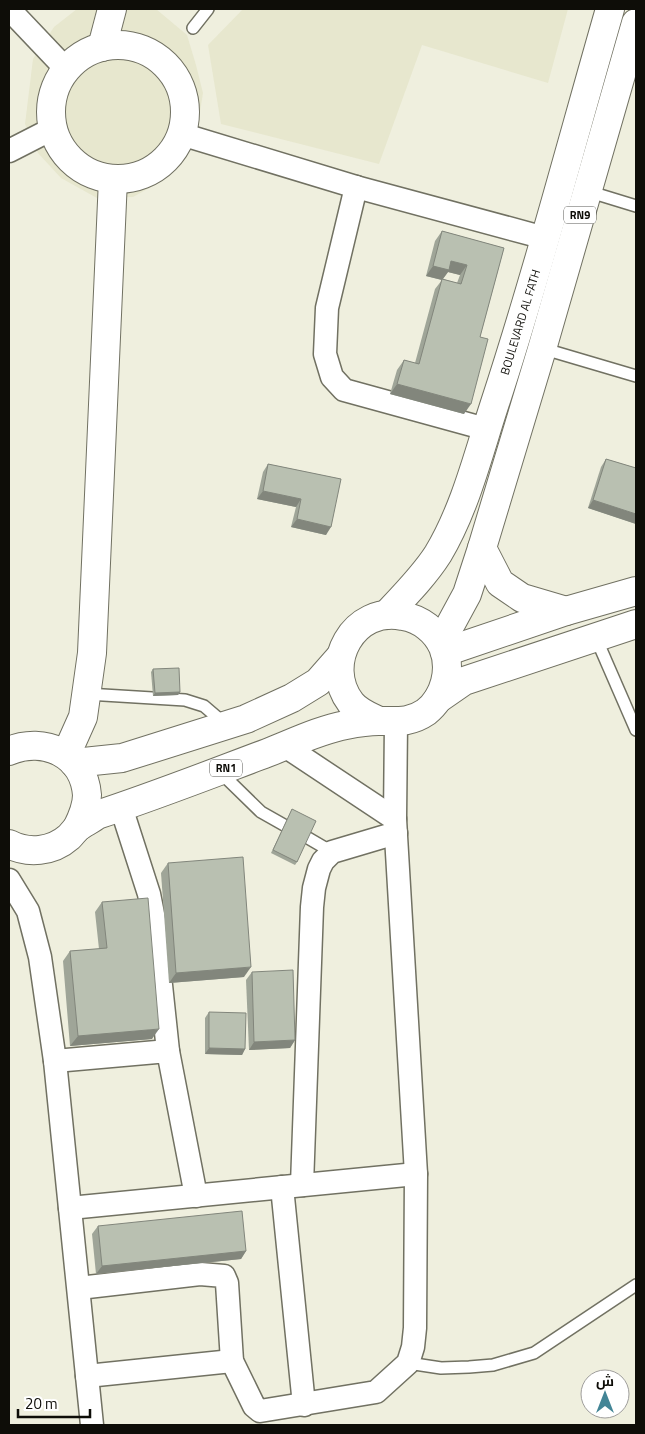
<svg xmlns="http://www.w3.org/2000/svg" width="645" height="1434" font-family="'Titillium Web',Cairo,sans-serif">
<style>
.built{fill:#e7e7ce}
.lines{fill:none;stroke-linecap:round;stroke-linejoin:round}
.lane-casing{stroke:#717162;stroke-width:14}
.street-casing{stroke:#717162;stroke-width:25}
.secondary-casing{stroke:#717162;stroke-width:30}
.primary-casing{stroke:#717162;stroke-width:30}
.highway-casing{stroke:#717162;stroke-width:30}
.lane{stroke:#fff;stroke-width:11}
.street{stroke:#fff;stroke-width:22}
.secondary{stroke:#fff;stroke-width:28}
.primary{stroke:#fff;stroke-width:28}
.highway{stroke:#fff;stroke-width:28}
.wall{fill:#9fa598;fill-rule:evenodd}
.shaded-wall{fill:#82867c}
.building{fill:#b9c0b1;stroke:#82867c}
.labels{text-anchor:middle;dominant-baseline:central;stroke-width:5;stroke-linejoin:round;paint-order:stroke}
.shield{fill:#fff;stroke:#565652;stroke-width:1}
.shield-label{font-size:11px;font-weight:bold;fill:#0e0d08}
.street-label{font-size:12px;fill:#0e0d08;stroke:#fff}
</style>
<rect width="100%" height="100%" fill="#efefde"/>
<g class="built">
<path d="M77,9H156L187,35L196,65L203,93L198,124L184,155L160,182L133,197L97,198L61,178L38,153L25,124L33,59L54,27Z"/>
<path d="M243,9H568L548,83L422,45L379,164L221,124L208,45Z"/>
</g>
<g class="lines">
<g class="lane-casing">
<g id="lane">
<path d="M193,28L208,9"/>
<path d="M587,191L636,206"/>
<path d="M541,348L636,376"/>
<path d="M596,638L636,730"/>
<path d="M87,694L185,700L204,706L225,724"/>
<path d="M220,772L261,812L284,825"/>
<path d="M308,838L332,852"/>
<path d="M408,1363L441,1368L469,1367L493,1365L534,1353L636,1285"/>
</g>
</g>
<g class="street-casing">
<g id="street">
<path d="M9,9L66,69"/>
<path d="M181,134L356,187L545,238"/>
<path d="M9,151L52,129"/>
<path d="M356,187L327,308L325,354L332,377L344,390L486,429"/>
<path d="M285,746L395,819"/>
<path d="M121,807L149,894L154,919L168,1051"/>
<path d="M9,880L28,911L40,957L55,1061L92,1425"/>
<path d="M55,1061L168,1051L196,1196"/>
<path d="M302,1185L312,907L314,888L319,869L323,861L332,852L396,833"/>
<path d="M282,1187L304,1405"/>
<path d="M70,1208L416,1174"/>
<path d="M79,1288L200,1274L224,1276L227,1283L232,1361L254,1406L260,1411L376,1392L408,1363L413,1347L415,1328L416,1174L395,819L396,723"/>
<path d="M87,1376L232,1361"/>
</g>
</g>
<g class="secondary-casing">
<g id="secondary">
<circle cx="118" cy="112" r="67"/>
<path d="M102,47L112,9"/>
<path d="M66,755L83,717L92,653L113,179"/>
</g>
</g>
<g class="primary-casing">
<g id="primary">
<path d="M445,652L566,611L636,591"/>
<path d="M438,699L464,681L636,624"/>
</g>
</g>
<g class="highway-casing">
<g id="highway">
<path d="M482,548L500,583L522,598L566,611"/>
<path d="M386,615C404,596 424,576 438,554C465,509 478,455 494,406C537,275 572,141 610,9"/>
<path d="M441,642L467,594L482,548L542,349L636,23"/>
<path d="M9,751C44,736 84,754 87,795C87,807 82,818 77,828"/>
<path d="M74,763L122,758L246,719L292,698L318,682L340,657"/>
<path d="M9,844C28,854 52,852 69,837C72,834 74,831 77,828C83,823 91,820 97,815C155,796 211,774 267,753C293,743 319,730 346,725C356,723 368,721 379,721C397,721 410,723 426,712C445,697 452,669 443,647C436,631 421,619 403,616C354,605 321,664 351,703C358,712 369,716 379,721"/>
</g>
</g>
<use href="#lane" class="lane"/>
<use href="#street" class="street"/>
<use href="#secondary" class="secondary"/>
<use href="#primary" class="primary"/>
<use href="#highway" class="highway"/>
</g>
<g class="wall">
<path d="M442,231L504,248L480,337L464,414L390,394L397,370L404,360L415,363L435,289L442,280L426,276L435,241ZM448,272L460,275L457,283L443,279Z"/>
<path d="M606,459L636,468V524L588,508L601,467Z"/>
<path d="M268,464L341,479L326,535L291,527L296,507L257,499L263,472Z"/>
<path d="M153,669L180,692L178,695L153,696L151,672Z"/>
<path d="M292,809L297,862L295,865L271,853Z"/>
<path d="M168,863L244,977L169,983L161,873Z"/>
<path d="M102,902L152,1039L70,1046L63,961L70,951L99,949L95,912Z"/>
<path d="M252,972L295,1040L290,1048L249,1050L246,980Z"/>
<path d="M209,1012L245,1049L242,1055L205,1054V1018Z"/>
<path d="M98,1226L246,1251L241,1259L96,1274L92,1234Z"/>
</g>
<g class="shaded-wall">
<path d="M451,261L467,265L460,275L448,272L442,280L426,276L433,266Z"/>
<path d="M397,384L471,404L464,414L390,394Z"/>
<path d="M263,491L301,499L296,507L257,499Z"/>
<path d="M593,500L636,514V524L588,508Z"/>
<path d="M297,519L331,527L326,535L291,527Z"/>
<path d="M180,692L178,695L153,696L155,693Z"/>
<path d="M251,967L244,977L169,983L176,973Z"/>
<path d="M159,1029L152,1039L70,1046L78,1036Z"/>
<path d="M295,1040L290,1048L249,1050L254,1042Z"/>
<path d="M209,1048L245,1049L242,1055L205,1054Z"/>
<path d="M246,1251L241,1259L96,1274L102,1266Z"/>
</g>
<g class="building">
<path d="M442,231L504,248L480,337L488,339L471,404L397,384L404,360L419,364L442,279L461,284L467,265L451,261L449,270L433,266Z"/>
<path d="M606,459L636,468V514L593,500Z"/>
<path d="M268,464L341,479L331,527L297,519L301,499L263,491Z"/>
<path d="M179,668L180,692L155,693L153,669Z"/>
<path d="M292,809L316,821L297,862L273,850Z"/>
<path d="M243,857L251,967L176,973L168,863Z"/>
<path d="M148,898L159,1029L78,1036L70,951L107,948L102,902Z"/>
<path d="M293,970L295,1040L254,1042L252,972Z"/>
<path d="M209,1012L246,1013L245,1049L209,1048Z"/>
<path d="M242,1211L246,1251L102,1266L98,1226Z"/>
</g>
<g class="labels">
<g class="shield">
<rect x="564" y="206.5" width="32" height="17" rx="4"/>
<rect x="210" y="759.5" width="32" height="17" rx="4"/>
</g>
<g class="shield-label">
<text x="580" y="215">RN9</text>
<text x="226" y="768">RN1</text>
</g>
<g class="street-label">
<text transform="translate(520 322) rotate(-73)">BOULEVARD AL FATH</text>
</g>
</g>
<rect width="645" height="1434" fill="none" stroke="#0e0d08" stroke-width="20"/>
<g transform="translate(605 1394)"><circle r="24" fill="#ffffff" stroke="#9f9e9c"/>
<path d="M0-4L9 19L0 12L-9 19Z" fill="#438596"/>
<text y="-8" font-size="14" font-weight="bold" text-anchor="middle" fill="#0e0d08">ش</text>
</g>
<path d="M18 1409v8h72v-8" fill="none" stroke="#0e0d08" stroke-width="2.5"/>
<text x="25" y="1409" font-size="15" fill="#0e0d08" stroke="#ffffff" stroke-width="4" paint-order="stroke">20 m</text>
</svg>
